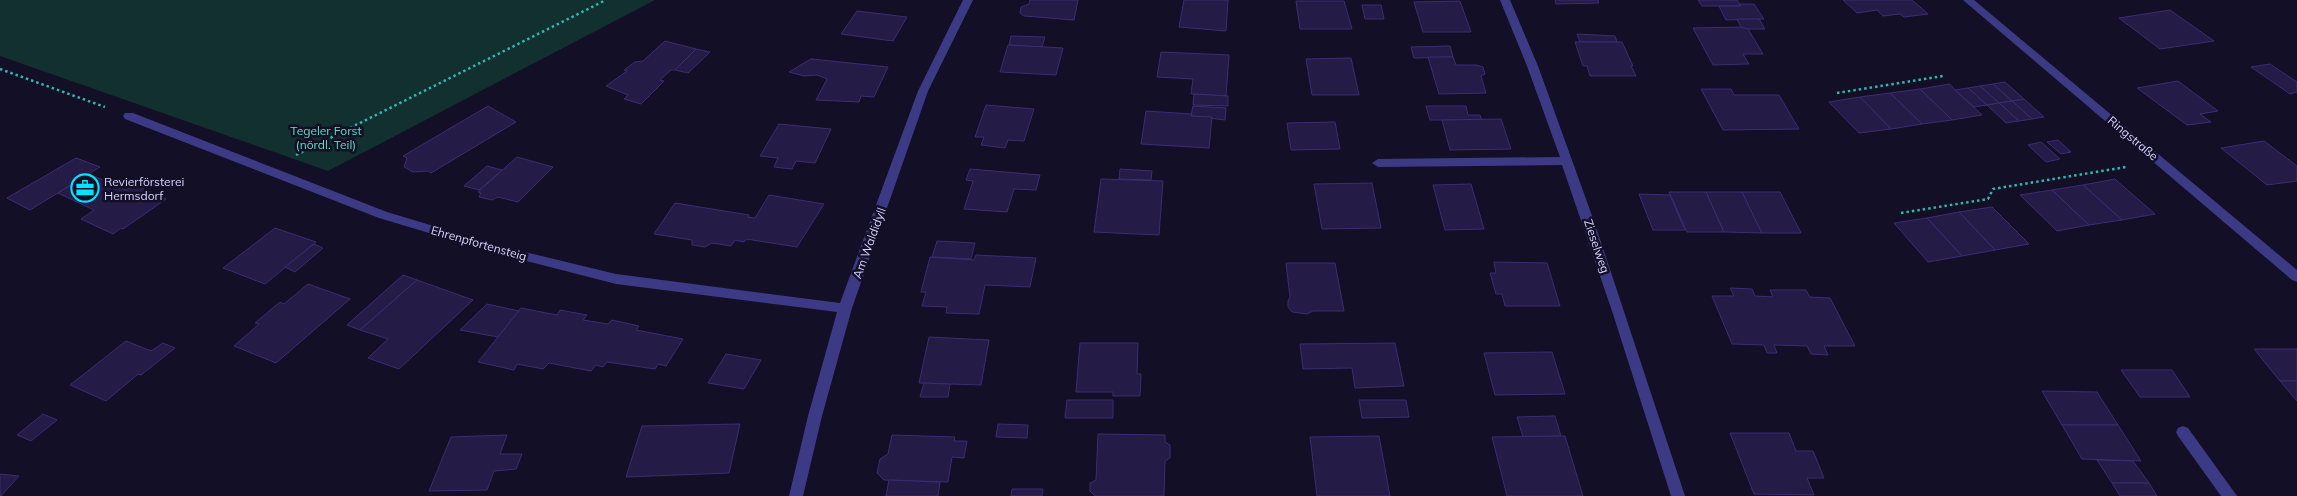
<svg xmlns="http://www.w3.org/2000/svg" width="2297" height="496" font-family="Mulish,sans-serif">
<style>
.green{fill:#12302f}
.building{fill:#241b47;stroke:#3b2d73}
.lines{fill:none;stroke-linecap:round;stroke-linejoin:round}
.path{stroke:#2fb8b0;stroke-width:2.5;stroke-dasharray:2.5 3;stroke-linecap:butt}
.minor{fill:#3d3a85;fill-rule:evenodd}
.labels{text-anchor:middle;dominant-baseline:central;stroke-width:5;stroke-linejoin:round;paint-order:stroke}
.park-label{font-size:12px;fill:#5fe0c0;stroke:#130f26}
.street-label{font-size:12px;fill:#d9d4ff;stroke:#130f26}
.poi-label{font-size:12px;fill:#d9d4ff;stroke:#130f26;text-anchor:start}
</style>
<rect width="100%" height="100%" fill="#130f26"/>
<path class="green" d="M0,0H655L328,171L0,56Z"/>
<g class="building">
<path d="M1030,0H1078L1074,20L1024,16L1020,13L1021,7L1029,4Z"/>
<path d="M1184,0H1228L1226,31L1179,27Z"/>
<path d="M1555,0H1598L1599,3L1556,4Z"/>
<path d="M1698,0H1737L1741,6H1702Z"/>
<path d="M1843,0H1912L1928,14L1904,17L1900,14L1883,16L1877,10L1857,13Z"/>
<path d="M1296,1H1344L1352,29H1300Z"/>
<path d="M1460,1L1471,32H1423L1414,2Z"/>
<path d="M1740,4H1754L1764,19L1726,20L1719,6H1741Z"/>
<path d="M1362,5H1381L1384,19H1365Z"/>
<path d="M2170,10L2214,41L2160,49L2119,18Z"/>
<path d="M857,11L907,17L893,41L841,34Z"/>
<path d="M1737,19H1759L1765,29H1742Z"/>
<path d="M1741,27L1748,29L1763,54H1743L1749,64L1713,65L1693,28Z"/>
<path d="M1577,34L1615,36L1617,42H1580Z"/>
<path d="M1011,36L1045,37L1042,47L1009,45Z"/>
<path d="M665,41L696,49L675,70H671L660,80L664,81L641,104L624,99L628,95L606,86L627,71L624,70L635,62L643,61Z"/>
<path d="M1575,42H1622L1633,66H1631L1636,76H1590L1587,66H1583Z"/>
<path d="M1008,45L1063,48L1056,75L1000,72Z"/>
<path d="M1450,46L1453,57L1414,58L1411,47Z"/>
<path d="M696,49L710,52L688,73L675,70Z"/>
<path d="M1161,52L1229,55L1226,96L1191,94L1193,79L1157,77Z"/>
<path d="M1428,57H1453L1456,65H1476L1483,67L1485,74L1481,76L1486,93L1439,94Z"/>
<path d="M1351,58L1359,95H1312L1306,59Z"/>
<path d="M811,59H812L888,67L874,97L861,96L859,102L816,100L827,79L817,75L804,76L789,72Z"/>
<path d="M2270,64L2297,82V92L2290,94L2251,67Z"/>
<path d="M2178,81L2218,111L2200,114L2211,122L2187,125L2137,88Z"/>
<path d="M2005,82L2024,99L2012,101L1993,84Z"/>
<path d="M1950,84L1955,90L1982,115L1952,120L1920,89Z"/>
<path d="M1993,84L2012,101L1999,103L1980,86Z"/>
<path d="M1980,86L1999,103L1987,105L1968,88Z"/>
<path d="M1968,88L1987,105L1974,107L1955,90Z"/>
<path d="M1701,89H1731L1734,95H1779L1799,129L1723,130Z"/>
<path d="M1920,89L1952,120L1922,124L1890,93Z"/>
<path d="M1890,93L1922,124L1891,129L1860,97Z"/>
<path d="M1194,94L1228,96V106L1193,105Z"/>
<path d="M1860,97L1891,129L1859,133L1829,102Z"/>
<path d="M2024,99L2044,117L2032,119L2012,101Z"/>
<path d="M2012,101L2032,119L2019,121L1999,103Z"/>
<path d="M1999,103L2019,121L2006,123L1987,105Z"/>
<path d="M986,105L1034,109L1024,141L1008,140L1005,148L981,145L984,137H975Z"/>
<path d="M488,106L516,122L431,173L428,171L413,172L404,167L407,158L403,156Z"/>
<path d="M1193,106L1226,108L1225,120L1191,116Z"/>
<path d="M1426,106H1466L1468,115H1480L1482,120H1430Z"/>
<path d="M1146,111L1192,114L1191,116L1212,117L1209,148L1141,144Z"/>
<path d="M1501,119L1511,149L1450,150L1442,120Z"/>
<path d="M1335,122L1340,149L1291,150L1287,123Z"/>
<path d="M779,124L831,129L815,163L796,161L792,169L774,167L778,158L760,156Z"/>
<path d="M2058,140L2071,152L2061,154L2047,142Z"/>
<path d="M2264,141L2297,166V181L2267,185L2221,148Z"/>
<path d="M2041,142L2060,159L2046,162L2028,145Z"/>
<path d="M517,157L553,167L518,202L498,197L492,200L479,197L481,193L478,192Z"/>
<path d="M76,158L100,167L30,210L7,198Z"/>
<path d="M487,166L502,170L479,190L464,186Z"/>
<path d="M970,169L1040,175L1036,190L1014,189L1007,212L964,209L973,181L966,180Z"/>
<path d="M1120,169L1152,171L1151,180L1119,179Z"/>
<path d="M89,174L126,190L135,185L166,199L123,229L121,228L113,234L81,219L94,210L58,193Z"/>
<path d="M1101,179L1163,181L1159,235L1094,232Z"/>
<path d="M2115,179L2116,180L2155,214L2122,220L2083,185Z"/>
<path d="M1372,183L1381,228L1322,229L1314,184Z"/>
<path d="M1471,184L1484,229L1445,230L1433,185Z"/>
<path d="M2083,185L2122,220L2089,225L2052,190Z"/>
<path d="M2052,190L2089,225L2057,231L2020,195Z"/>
<path d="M1669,192H1706L1724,232H1687Z"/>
<path d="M1706,192H1742L1762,233L1724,232Z"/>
<path d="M1742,192H1780L1801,233H1762Z"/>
<path d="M1639,194L1670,195L1685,230H1653Z"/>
<path d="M769,195L824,204L797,247L746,239L744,242L735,240L731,246L712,243L705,247L692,245V240L654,234L675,203L749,215L748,217L755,218Z"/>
<path d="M1992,207L2029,244L1995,250L1959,212Z"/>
<path d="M1959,212L1995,250L1962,256L1927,218Z"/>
<path d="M1927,218L1962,256L1928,262L1894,223Z"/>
<path d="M275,228L316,242L265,284L223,268Z"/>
<path d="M937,241L975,243L971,259L932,257Z"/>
<path d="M314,244L323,248L295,272L285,267Z"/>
<path d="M976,255L1036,258L1030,287L985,285L979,314L946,313L947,307L922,306L926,292H921L930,257L974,260Z"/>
<path d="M1494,262L1547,263L1560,306H1505L1502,294H1496L1490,273H1496Z"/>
<path d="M1286,263H1335L1344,311H1313L1307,314L1292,312L1288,307V301L1290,297Z"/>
<path d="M403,275L417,280L360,330L347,325Z"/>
<path d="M417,280L473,300L399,369L368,358L388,339L360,330Z"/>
<path d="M308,284L350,299L276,363L234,346L259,324L255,323L280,302L284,304Z"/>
<path d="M1730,288L1752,289L1755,296L1773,297L1770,290H1806L1810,297L1830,298L1855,346H1824L1828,355L1811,354L1807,346L1774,345L1777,353H1767L1764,345L1732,344L1712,296H1734Z"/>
<path d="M487,304L519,311L498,337L460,330Z"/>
<path d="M521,308L557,315L560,310L587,315L583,320L608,324L612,320L639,326L636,330L683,339L666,366L658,364L655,369L607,362L603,367L596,365L591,371L549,363L543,369L517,364L514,370L478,362Z"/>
<path d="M929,337L989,340L981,385L919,383Z"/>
<path d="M126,341L151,351L163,343L175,348L141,375L138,374L106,401L70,385Z"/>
<path d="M1080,343H1138L1137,374H1141L1140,396H1113V392H1076Z"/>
<path d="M1395,343L1404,386L1355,388L1352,368L1303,369L1300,344Z"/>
<path d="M2254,349H2297V381H2280Z"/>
<path d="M1552,352L1565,394L1495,395L1484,353Z"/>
<path d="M726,354L761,360L744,389L708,383Z"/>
<path d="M2121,370H2172L2190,397H2140Z"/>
<path d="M2280,381H2297V401Z"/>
<path d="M924,383L950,384L948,397H920Z"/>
<path d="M2042,391L2097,392L2118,425H2062Z"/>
<path d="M1067,400H1113V418H1065Z"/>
<path d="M1359,400H1406L1409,417L1362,418Z"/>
<path d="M43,414L57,420L31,441L17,435Z"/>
<path d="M1555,416L1561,436L1523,437L1517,417Z"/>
<path d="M740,424L729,473L626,477L642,426Z"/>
<path d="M998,424L1028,425L1027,438L996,437Z"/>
<path d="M2062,425H2118L2141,461L2082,459Z"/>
<path d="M1730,433H1789L1796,451H1813L1824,478H1807L1814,495L1754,494Z"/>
<path d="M1098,434L1165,435V442L1170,445V458L1165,461L1164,496H1095L1090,491V483L1096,480Z"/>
<path d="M507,435L500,454H522L516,469L494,471L487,490L429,491L451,437Z"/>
<path d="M892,435L955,437L954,441H967L964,458L952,457L948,482L884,480L877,473L880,459L888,454Z"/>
<path d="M1379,436L1390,496H1317L1310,437Z"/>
<path d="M1565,436L1583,496H1507L1492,437Z"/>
<path d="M2097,460L2133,461L2149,483H2112Z"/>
<path d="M0,474L19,476L1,496H0Z"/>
<path d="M889,480L940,482L938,496H886Z"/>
<path d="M2112,483H2149L2157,496H2120Z"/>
<path d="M1012,489H1043L1042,496H1011Z"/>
</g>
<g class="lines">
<g class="path">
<path d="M0,69L105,107"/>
<path d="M1837,93L1943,76"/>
<path d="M296,155L606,0"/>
<path d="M1901,213L1988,199L1993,189L2126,167"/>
</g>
<g class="minor">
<path d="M963,0H973L928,91L852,308L822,416L803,496H789L808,416L837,312L616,284L499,254L379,218L125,119L123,116L125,113H133L387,212L500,246L616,274L840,303L918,91Z"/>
<path d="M1500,0H1510L1538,66L1595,224L1685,496H1671L1613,314L1562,165L1378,167L1372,163L1378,159L1560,157L1527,66Z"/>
<path d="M1963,0H1974L2297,270V282L2292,280Z"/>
<path d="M2183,426L2188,428L2237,496H2221L2178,436L2176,432L2178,428Z"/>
</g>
</g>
<defs>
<g id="office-ring" transform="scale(1.4375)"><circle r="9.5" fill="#130f26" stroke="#00e5ff" stroke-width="1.5"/><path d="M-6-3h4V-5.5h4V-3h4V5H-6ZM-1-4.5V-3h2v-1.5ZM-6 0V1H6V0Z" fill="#00e5ff"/></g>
</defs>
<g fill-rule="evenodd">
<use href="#office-ring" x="85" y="188"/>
</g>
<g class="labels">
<g class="park-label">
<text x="326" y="130">Tegeler Forst<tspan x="326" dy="14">(nördl. Teil)</tspan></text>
</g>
<g class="street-label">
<text transform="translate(2133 138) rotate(40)">Ringstraße</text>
<text transform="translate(479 243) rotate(16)">Ehrenpfortensteig</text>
<text transform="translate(869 243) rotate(-70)">Am Waldidyll</text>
<text transform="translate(1597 246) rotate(71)">Zieselweg</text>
</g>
<g class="poi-label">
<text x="104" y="181">Revierförsterei<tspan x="104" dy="14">Hermsdorf</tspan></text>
</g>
</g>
</svg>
